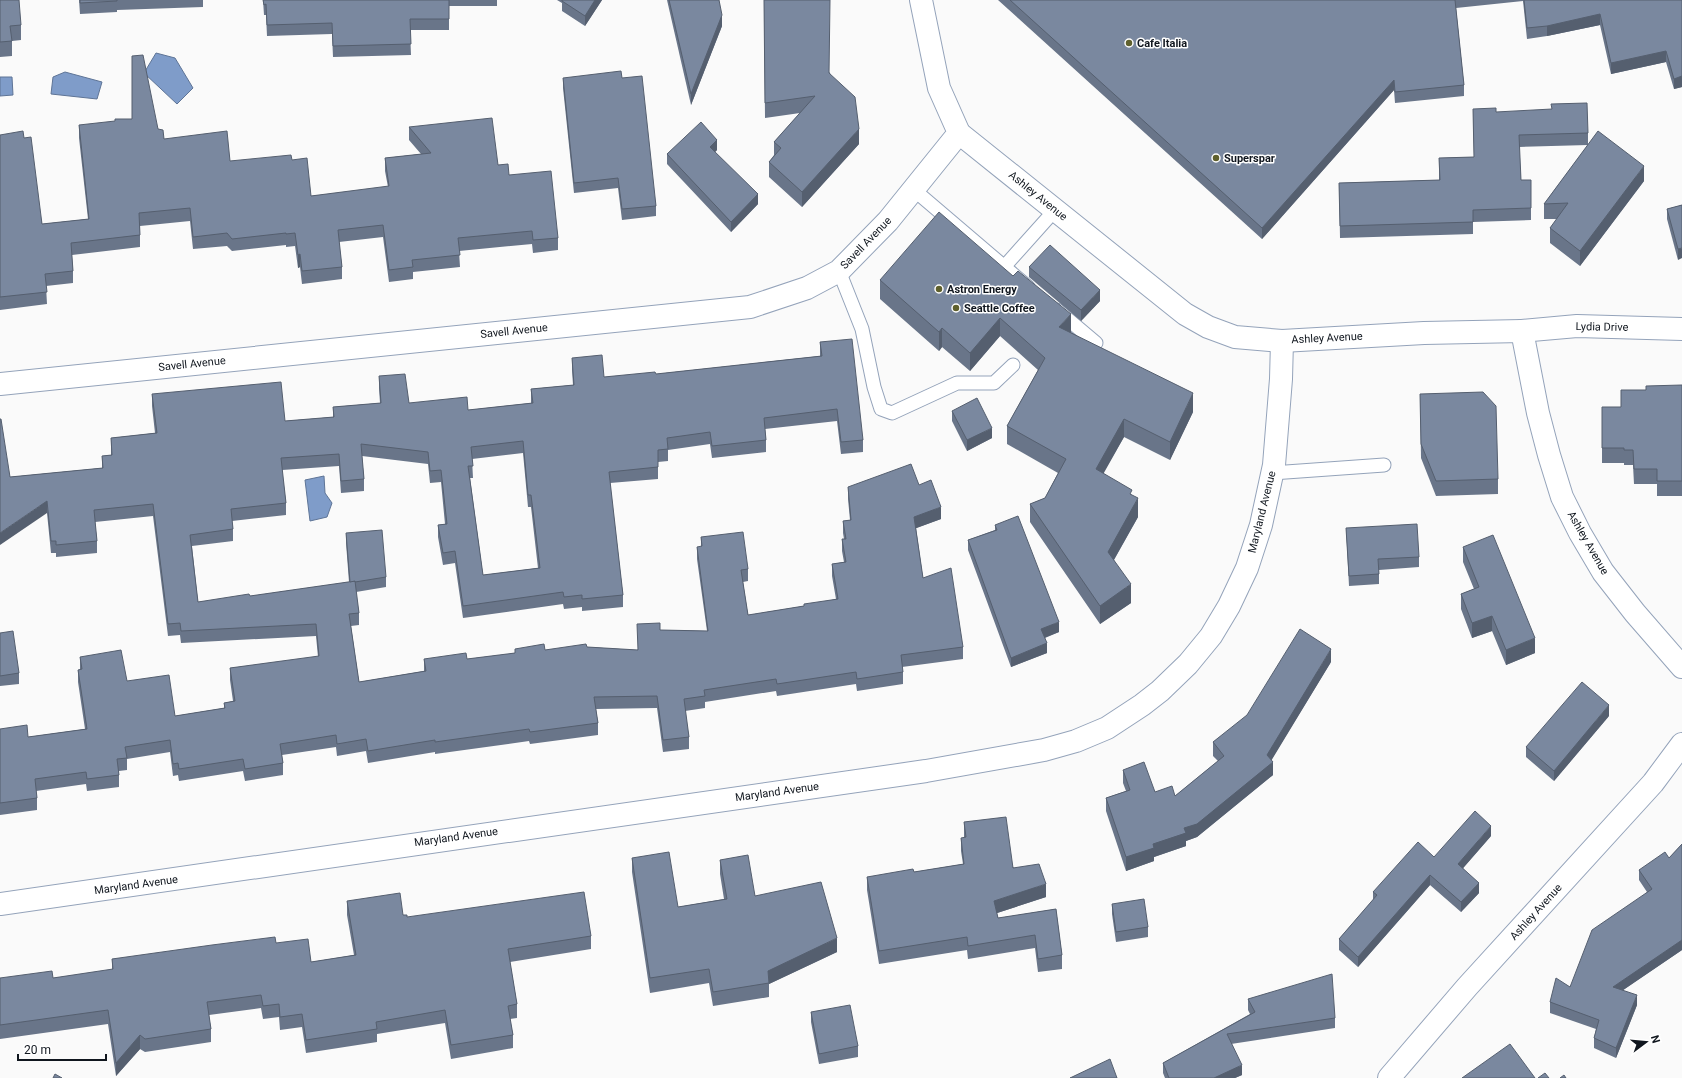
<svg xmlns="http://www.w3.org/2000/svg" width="1682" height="1078" font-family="Roboto,sans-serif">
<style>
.water{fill:#7f9cc9;stroke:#5e7496}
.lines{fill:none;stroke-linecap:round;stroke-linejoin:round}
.service-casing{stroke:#94a3ba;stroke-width:15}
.minor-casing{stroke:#94a3ba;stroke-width:24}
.tertiary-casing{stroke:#94a3ba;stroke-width:24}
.service{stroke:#fff;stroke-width:13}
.minor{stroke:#fff;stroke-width:22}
.tertiary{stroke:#fff;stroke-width:22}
.wall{fill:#697589;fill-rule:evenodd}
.shaded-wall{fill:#555f6f}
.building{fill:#7a889f;stroke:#555f6f;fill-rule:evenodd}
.poi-dot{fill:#5f602d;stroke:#fff;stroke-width:1.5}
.labels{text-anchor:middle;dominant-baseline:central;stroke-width:3;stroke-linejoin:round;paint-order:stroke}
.poi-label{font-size:11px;font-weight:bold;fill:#10161e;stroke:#fff;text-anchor:start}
.street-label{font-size:11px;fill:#10161e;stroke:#fff}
</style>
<rect width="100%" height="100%" fill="#fafafa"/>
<g class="water">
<path d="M156,53L175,58L193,88L177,104L144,73Z"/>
<path d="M65,72L102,82L97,99L51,94L53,77Z"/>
<path d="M0,77H12L13,95L0,96Z"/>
<path d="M324,476L325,493L332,503L327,517L310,521L305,480Z"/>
</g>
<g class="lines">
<g class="service-casing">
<g id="service">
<path d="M913,189L1028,287"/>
<path d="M1004,267L1055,210"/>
<path d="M839,271L862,329L874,387L881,409L892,413L957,383H994L1013,365"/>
<path d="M1057,310L1096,343"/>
<path d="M1272,473L1384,465"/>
</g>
</g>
<g class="minor-casing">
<g id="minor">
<path d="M959,133L1185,314L1208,327L1235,337L1282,341L1424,333L1522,331L1538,413L1549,455L1562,497L1580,533L1603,572L1635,613L1682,667"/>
<path d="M1522,331L1577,326L1682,329"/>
<path d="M0,904L926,771L1044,750L1076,741L1107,728L1142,705L1160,691L1188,664L1211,636L1229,606L1247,568L1261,525L1274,465L1281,379L1282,341"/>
<path d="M1389,1078L1467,987L1653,783L1682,744"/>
</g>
</g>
<g class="tertiary-casing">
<path id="tertiary" d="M0,384L750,307L807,288L839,271L888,221L959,133L939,88L921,0"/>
</g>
<use href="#service" class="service"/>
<use href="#minor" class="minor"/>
<use href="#tertiary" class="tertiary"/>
</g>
<g class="wall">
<path d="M0,0L21,25V40L12,41V56L0,57Z"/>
<path d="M79,0H203V7L117,10V12L80,14Z"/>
<path d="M263,0H497V6H449V30H410L411,55L333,57L332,34L267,36L266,15H264Z"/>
<path d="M557,0H602L585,26L562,11V3Z"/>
<path d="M667,0H719L722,26L691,105Z"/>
<path d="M764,0L830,73L859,144L802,207L769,177V162L774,155V142L800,113L765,118Z"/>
<path d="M998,0H1682V87L1674,89L1666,62L1611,74L1600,25L1547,36L1527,39L1523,1L1456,8L1464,85V96L1395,103L1394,90L1262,239Z"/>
<path d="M563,78H622L656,206V216L622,220L618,188L574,193L563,88Z"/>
<path d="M1473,109L1496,112L1588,133V145L1644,181L1580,266L1550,243V228L1557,219H1544V204L1588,145L1519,147L1521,180L1531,208V220L1473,222V234L1340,238L1339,183L1439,180V158L1474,157Z"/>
<path d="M79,125L158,129L164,139L230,161L292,160L311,196L388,187L385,171V158L421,154L409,140V127L498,165L509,175L558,238V250L533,253L532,244L459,251L460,267L413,272V279L389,282L383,237L339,242L342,267V279L302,284L300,267L298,268L295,246L286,247V245L232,251L227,246L193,249L190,221L140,226V247L72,255L73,271V283L46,286L47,304L0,310V135L24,138L42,224L88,219L79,138Z"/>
<path d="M717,150L715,152L758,204L731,232L667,164V154Z"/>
<path d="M1682,205L1678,260L1667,219V209Z"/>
<path d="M1029,267L1100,301L1081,321L1029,277Z"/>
<path d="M880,280L1071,332L1193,412L1170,460L1124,437L1103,473L1132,495L1138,517L1114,560L1131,603L1100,624L1030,522V504L1045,498L1058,473L1007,444V426L1038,370L1000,336L970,371L942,347L939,351L880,299Z"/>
<path d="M820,342L863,440V452L841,454L837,421L765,429L766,440V452L712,458L710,444L668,450V461L658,462V479L610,483L623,595V607L582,611V607L564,609L563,604L463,618L455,563L443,565L438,537V525L445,524L441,482L430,483L428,464L362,456L364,479V491L341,493L339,466L282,470L286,503V515L232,521L233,529V541L192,546L198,602L250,596L349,582L346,543V533L386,577V587L356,592L359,613V625L351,626L359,682L424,671V659H467L515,653V649L545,650L587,647L637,650L660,630L707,631L697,559V547H701V537L748,569V581L743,582L748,615L804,606L836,599L832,576V564L844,562L842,551V539H844L843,533V521L850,520L848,499V487L919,485L941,519L916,528L923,578L963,647V659L902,667L903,672V684L857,691L856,684L777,696L776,691L705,702V708L685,711L689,737V749L663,752L657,708L596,709L598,723V735L530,744L529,741L435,754V752L368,763L366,751L337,756L336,747L282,755L283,763V775L245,781L243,771L179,781L178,775L173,776L170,752L127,759V770L119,771V787L87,791L86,784L36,791L37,798V810L0,815V729L28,737L85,729L78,682V670H80V657L127,681L175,716L224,708V703L233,701L230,680V668L318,657L316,636L181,643L180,635L168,636L153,516L95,522L97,541V553L56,557V553H51L47,513L10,477L102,468V456L111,455V438L155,433L152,406V394L285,421L333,417V407L380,403L379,388V376L409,403L468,410L531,403V389L573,385L572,370V358L604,377L656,374L820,356ZM523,453L528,507H531L538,568L483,575L470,478H473L472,459Z"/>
<path d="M1682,385V496H1657V484H1634L1633,465H1624V463H1602V407H1621V390H1646Z"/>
<path d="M1420,394L1498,479V494L1436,496L1421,458Z"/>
<path d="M952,411L992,438L967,451L952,421Z"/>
<path d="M995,525L1059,632L1045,638L1047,653L1011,667L968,550V540L995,530Z"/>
<path d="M1346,528L1419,557V567L1379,570V584L1349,586Z"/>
<path d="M1463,547L1535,653L1506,665L1492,631L1472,638L1461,609V594L1474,589L1463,562Z"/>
<path d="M0,633L19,673V684L0,686Z"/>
<path d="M1331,662L1271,760L1273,775L1197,837L1186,841V846L1154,857V861L1126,871L1106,811V798L1126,791L1123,783V770L1155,792L1175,796L1218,761L1213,756V742Z"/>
<path d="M1609,716L1554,781L1526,757V747Z"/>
<path d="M964,822L1046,897L997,913L998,918L1056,909L1062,955V969L1038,972L1035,948L968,959L967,950L879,964L867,890V877L914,872L963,864L961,851V838H964Z"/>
<path d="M1491,836L1463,868L1479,893L1461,912L1430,885L1358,967L1339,950V939L1373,900V892L1434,857Z"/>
<path d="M1682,844V950L1623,990L1637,1005L1616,1058L1594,1048V1038L1596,1029L1550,1013V1002L1570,987L1647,892L1639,880V870L1669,858Z"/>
<path d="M632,858L678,907L724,899L720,874V860L755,896L837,952L769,984V997L713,1006L709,983L650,993L632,872Z"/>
<path d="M347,901L403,915L407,917L591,936V949L510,962L517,1004V1018L510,1019L513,1035V1048L451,1059L445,1023L377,1034V1042L306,1053L302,1027L280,1030L279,1017L263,1019L261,1008L209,1015L211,1029V1042L145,1052L140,1049L116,1076L108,1024L0,1039V978H53L112,970V959L276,943L311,962L354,955L347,915Z"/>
<path d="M1112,904L1148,927V937L1116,942L1112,914Z"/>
<path d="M1248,999L1335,1018V1028L1231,1044L1242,1075L1235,1078H1165L1163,1073V1063L1250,1014L1248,1010Z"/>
<path d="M811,1012L858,1046V1057L819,1064L811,1022Z"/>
</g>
<g class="shaded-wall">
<path d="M595,0H602L585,26V16Z"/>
<path d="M1600,14V25L1547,36V26Z"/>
<path d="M722,15V26L691,105V94Z"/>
<path d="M1666,51V62L1611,74V63Z"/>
<path d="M1682,76V87L1674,89V79Z"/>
<path d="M1394,80V90L1262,239V228Z"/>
<path d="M859,129V144L802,207V192Z"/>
<path d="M717,140V150L710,157V147Z"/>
<path d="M1644,166V181L1580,266V251Z"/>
<path d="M758,194V204L731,232V222Z"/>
<path d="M1682,248V258L1678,260V249Z"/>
<path d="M300,254V267L298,268V255Z"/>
<path d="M1100,290V301L1081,321V310Z"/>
<path d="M1071,314V332L1059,345V327Z"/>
<path d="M1000,318V336L970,371V353Z"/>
<path d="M942,328V347L939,351V332Z"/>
<path d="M1193,393V412L1170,460V442Z"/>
<path d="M1124,419V437L1096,487V469Z"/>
<path d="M992,428V438L967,451V440Z"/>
<path d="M1138,498V517L1108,570V552Z"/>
<path d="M47,501V513L0,545V533Z"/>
<path d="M941,507V519L914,529V517Z"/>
<path d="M1131,584V603L1100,624V606Z"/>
<path d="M1492,616V631L1472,638V623Z"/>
<path d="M1059,622V632L1041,639V629Z"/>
<path d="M1535,638V653L1506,665V650Z"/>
<path d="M1047,643V653L1011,667V658Z"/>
<path d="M1331,649V662L1268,766L1273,762V775L1197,837L1186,841V846L1154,857V861L1126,871V857L1184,828L1267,755Z"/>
<path d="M1609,705V716L1554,781V771Z"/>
<path d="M1491,826V836L1458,874V864Z"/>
<path d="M1430,875V885L1358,967V957Z"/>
<path d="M1479,883V893L1461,912V902Z"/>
<path d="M1046,884V897L994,914V901Z"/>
<path d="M837,938V952L769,984L768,971Z"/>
<path d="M1682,940V950L1613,997V987Z"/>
<path d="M1637,995V1005L1616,1058V1048Z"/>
<path d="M140,1035V1049L116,1076V1063Z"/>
<path d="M1242,1065V1075L1235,1078H1214Z"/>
</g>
<g class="building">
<path d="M0,0H19L21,25L10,26L12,41L0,42Z"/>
<path d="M80,0H117V1L80,3Z"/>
<path d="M263,0H449V19H410L411,44L333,46L332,23L267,25L266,4L264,5Z"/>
<path d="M562,0H595L585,16L562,1Z"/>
<path d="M669,0H719L722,15L691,94Z"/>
<path d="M764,0H830L829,73L855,97L859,129L802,192L769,162L781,148L774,142L815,96L765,103Z"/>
<path d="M1010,0H1455L1464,85L1395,92L1394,80L1262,228Z"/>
<path d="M1524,0H1682V76L1674,79L1666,51L1611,63L1600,14L1547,26L1527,28Z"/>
<path d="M143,55L158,129L163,130L164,139L227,131L230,161L291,155L292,160L307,158L311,196L389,186L385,158L431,153L409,127L492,118L498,165L508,164L509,175L551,171L558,238L533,240L532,231L458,238L460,255L412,260L413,267L389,270L383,225L338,230L342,267L302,271L300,254L298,255L295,233L286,234V233L232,239L227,233L193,237L190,208L139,213L140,235L71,243L73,271L45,274L47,292L0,297V135L23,131L24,138L31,137L42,224L89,219L79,125L115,121V119H132V56Z"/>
<path d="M621,71L622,78L642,76L656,206L622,209L618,178L574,183L563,78Z"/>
<path d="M1587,103L1588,133L1519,135L1521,180H1531V208L1473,210V222L1340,226L1339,183L1440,180L1439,158L1474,157L1473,109L1496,108V112L1552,109L1551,104Z"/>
<path d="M701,122L717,140L710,147L758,194L731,222L667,154Z"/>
<path d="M1598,131L1644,166L1580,251L1550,228L1568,203L1544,204Z"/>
<path d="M1682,205V248L1678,249L1667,209Z"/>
<path d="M939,212L1013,276L1018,271L1071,314L1059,327L1193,393L1170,442L1124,419L1096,469L1132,490L1130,494L1138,498L1108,552L1131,584L1100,606L1030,504L1045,498L1066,459L1007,426L1045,358L1000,318L970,353L942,328L939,332L880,280Z"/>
<path d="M1050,245L1100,290L1081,310L1029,267Z"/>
<path d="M852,339L863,440L841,442L837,409L764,418L766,440L712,446L710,432L667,438L668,449L658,450V467L609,472L623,595L582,599V595L564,597L563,592L463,606L455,551L443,553L438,525L447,524L441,470L430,471L428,452L361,444L364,479L341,481L339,454L281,458L286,503L231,509L233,529L190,535L198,602L249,594L250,596L355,581L359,613L349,614L359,682L426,671L424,659L466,653L467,659L515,653V649L544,644L545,650L586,644L587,647L638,650L637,624L660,623V630L708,631L697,547L702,546L701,537L743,532L748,569L741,570L748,615L804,606V604L838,599L832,564L846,562L842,539H846L843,521L851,520L848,487L911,464L919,485L931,480L941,507L914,517L923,578L951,568L963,647L901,655L903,672L857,679L856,672L777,684L776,679L704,690L705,696L684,699L689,737L663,740L657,696L594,697L598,723L530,732L529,729L435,742V740L368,751L366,739L337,744L336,735L280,744L283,763L245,769L243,759L179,769L178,763L173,764L170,740L125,747L127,758L117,759L119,775L87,779L86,772L35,779L37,798L0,803V729L27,725L28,737L87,729L78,670L82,669L80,657L121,650L127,681L169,675L175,716L225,708L224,703L235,701L230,668L319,656L316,624L181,631L180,623L168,624L153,504L94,510L97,541L56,545V541H51L47,501L0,533V419H1L10,477L103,468L102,456L112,455L111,438L157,433L152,394L281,382L285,421L334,417L333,407L381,403L379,376L405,374L409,403L467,397L468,410L533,403L531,389L574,385L572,358L602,355L604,377L655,372L656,374L822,356L820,342ZM523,441L528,495H531L540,568L483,575L468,466H473L471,447Z"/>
<path d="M1682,385V481H1657V469H1634L1633,450H1624V448H1602V407H1621V390H1646V386Z"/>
<path d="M1483,392L1496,406L1498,479L1436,481L1421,444L1420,394Z"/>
<path d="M977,398L992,428L967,440L952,411Z"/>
<path d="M1018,516L1059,622L1041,629L1047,643L1011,658L968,540L997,530L995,525Z"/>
<path d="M1417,524L1419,557L1378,559L1379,574L1349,576L1346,528Z"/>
<path d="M382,530L386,577L355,582V581L350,582L346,533Z"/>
<path d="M1493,535L1535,638L1506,650L1492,616L1472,623L1461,594L1479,587L1463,547Z"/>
<path d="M1300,629L1331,649L1267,755L1273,762L1197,824L1184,828L1186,833L1153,844L1154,848L1126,857L1106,798L1130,790L1123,770L1144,762L1155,792L1172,786L1175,796L1224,756L1213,742L1247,715Z"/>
<path d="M13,631L19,673L0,676V633Z"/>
<path d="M1582,682L1609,705L1554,771L1526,747Z"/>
<path d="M1475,811L1491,826L1458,864L1479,883L1461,902L1430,875L1358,957L1339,939L1377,895L1373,892L1418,842L1434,857Z"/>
<path d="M1006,817L1013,868L1039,864L1046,884L994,901L998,918L1056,909L1062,955L1038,959L1035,935L968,946L967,937L879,951L867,877L913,869L914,872L964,864L961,838L966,837L964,822Z"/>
<path d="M1682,844V940L1613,987L1637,995L1616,1048L1594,1038L1599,1020L1550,1002L1556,978L1570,987L1592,930L1652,889L1639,870L1665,852L1669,858Z"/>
<path d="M669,852L678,907L727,899L720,860L748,855L755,896L821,882L837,938L768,971L769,983L713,992L709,969L650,978L632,858Z"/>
<path d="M584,892L591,936L508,949L517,1004L508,1006L513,1035L451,1045L445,1010L376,1022L377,1029L306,1040L302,1014L280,1017L279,1004L263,1006L261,995L207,1002L211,1029L145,1039L140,1035L116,1063L108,1010L0,1025V978L52,971L53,978L113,969L112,959L212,945L275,937L276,943L308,939L311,962L356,955L347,901L400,893L403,915H407V917Z"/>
<path d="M1144,899L1148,927L1116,932L1112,904Z"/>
<path d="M1332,974L1335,1018L1227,1034L1242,1065L1214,1078H1169L1163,1063L1255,1012L1248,999Z"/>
<path d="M850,1005L858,1046L819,1054L811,1012Z"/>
<path d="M1510,1044L1535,1078H1462Z"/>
<path d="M1110,1059L1117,1078H1070Z"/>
<path d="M1545,1073L1549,1078H1538Z"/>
<path d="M55,1074L62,1078H53Z"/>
<path d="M1564,1075L1566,1078H1560Z"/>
</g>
<g class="poi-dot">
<circle cx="1129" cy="43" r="4"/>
<circle cx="1216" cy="158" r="4"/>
<circle cx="939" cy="289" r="4"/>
<circle cx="956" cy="308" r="4"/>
</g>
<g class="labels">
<g class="poi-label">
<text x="1137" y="43">Cafe Italia</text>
<text x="1224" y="158">Superspar</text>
<text x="947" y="289">Astron Energy</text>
<text x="964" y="308">Seattle Coffee</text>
</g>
<g class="street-label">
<text transform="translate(1038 196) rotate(39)">Ashley Avenue</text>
<text transform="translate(866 243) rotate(-46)">Savell Avenue</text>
<text transform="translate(1602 327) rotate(1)">Lydia Drive</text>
<text transform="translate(514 331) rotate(-6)">Savell Avenue</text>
<text transform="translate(1327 338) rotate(-3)">Ashley Avenue</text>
<text transform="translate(192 364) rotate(-6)">Savell Avenue</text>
<text transform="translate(1262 512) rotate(-76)">Maryland Avenue</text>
<text transform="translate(1588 543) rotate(60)">Ashley Avenue</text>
<text transform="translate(777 792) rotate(-8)">Maryland Avenue</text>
<text transform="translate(456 837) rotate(-8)">Maryland Avenue</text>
<text transform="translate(136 885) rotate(-8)">Maryland Avenue</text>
<text transform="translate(1536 912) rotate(-48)">Ashley Avenue</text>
</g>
</g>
<g transform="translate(1646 1042) rotate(74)" stroke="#ffffff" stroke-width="3" paint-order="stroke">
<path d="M0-3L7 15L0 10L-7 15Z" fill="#10161e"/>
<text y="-6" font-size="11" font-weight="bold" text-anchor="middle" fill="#10161e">N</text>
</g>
<path d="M18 1054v6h88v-6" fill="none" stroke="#10161e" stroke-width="2"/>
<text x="24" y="1054" font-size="12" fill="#10161e" stroke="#ffffff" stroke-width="3" paint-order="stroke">20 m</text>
</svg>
